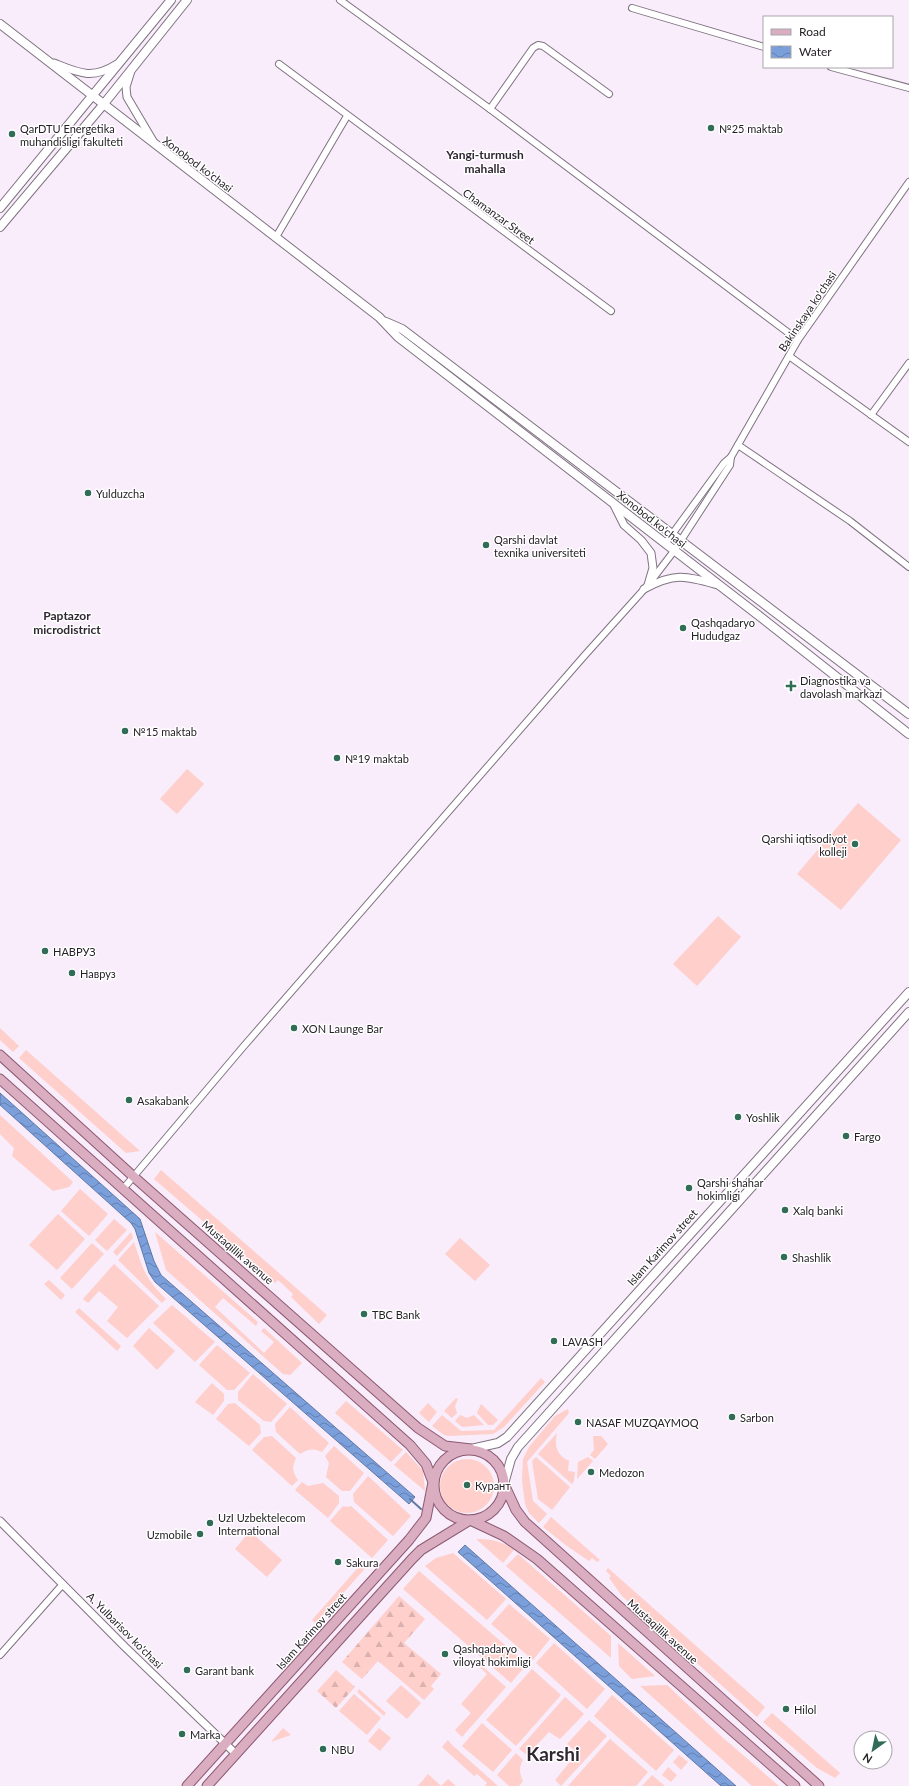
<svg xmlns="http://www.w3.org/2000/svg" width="909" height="1786" font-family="Lato,sans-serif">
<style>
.grass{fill:#fecfcb}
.forest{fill:url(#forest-firs)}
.water{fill:url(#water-waves);stroke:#6179a5}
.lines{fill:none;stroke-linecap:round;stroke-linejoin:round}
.stream{stroke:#6179a5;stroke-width:2}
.minor-casing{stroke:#7f7381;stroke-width:8}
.tertiary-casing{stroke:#7f7381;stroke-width:9}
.secondary-casing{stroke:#7f7381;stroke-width:10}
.primary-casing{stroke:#8b5970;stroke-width:11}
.minor{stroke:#fff;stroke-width:6}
.tertiary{stroke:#fff;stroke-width:7}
.secondary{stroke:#fff;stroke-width:8}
.primary{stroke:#daadc1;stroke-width:9}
.poi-dot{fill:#316c56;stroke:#fff;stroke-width:1.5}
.labels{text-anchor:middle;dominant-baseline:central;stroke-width:3;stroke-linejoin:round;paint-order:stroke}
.poi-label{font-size:11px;fill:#262127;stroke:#fff;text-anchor:start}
.street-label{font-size:11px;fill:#262127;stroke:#fff}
.neighbourhood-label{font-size:12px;font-weight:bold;fill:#312733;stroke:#fff}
.town-label{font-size:19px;font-weight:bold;fill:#312733;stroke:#fff}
</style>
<defs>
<pattern id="forest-firs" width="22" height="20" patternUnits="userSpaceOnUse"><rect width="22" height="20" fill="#fecfcb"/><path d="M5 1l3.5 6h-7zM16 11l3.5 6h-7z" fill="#dab1ae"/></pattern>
<pattern id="water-waves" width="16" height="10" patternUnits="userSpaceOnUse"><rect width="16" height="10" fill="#7a9fdb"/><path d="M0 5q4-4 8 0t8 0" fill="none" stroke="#6481b2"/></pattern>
</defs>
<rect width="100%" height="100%" fill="#f9ecfb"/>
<g class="grass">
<path d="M187,769L204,784L177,814L160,799Z"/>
<path d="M858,803L901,840L841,910L797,874Z"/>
<path d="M718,916L741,937L697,986L673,964Z"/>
<path d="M0,1028L19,1046L13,1052L0,1040Z"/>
<path d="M26,1050L140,1151L126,1153L19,1058Z"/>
<path d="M0,1115L73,1182L69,1187L53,1191L12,1156L14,1148L0,1134Z"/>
<path d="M161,1170L327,1315L319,1324L291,1297L293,1294L278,1280L275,1283L154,1179Z"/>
<path d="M80,1189L108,1214L89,1236L61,1211Z"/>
<path d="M58,1214L85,1239L57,1270L29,1245Z"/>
<path d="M114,1219L127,1230L107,1251L95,1240Z"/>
<path d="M131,1232L133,1238L117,1256L113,1252Z"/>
<path d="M155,1232L258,1322L256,1326L223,1298L215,1307L264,1353L274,1342L261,1331L264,1328L302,1363L290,1375L283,1374L166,1270Z"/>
<path d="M460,1238L490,1265L475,1281L445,1254Z"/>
<path d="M134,1242C143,1269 145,1279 166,1299L162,1303L118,1260Z"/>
<path d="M92,1243L104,1254L72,1289L60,1278Z"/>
<path d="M114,1264L159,1306L127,1338L107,1321L118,1307L99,1291L88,1303L83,1299Z"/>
<path d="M49,1280L65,1295L61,1300L44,1284Z"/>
<path d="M172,1305L215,1342L195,1362L153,1323Z"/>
<path d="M79,1308L121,1346L117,1351L75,1312Z"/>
<path d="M149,1328L175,1351L157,1370L133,1346Z"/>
<path d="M217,1345L250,1373L234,1390H227L199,1365Z"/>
<path d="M253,1374L287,1404L271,1422L264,1421L238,1400V1392Z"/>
<path d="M541,1378L545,1382L504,1427L493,1434L449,1436L444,1435L432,1426L442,1415L461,1431L494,1430Z"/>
<path d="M212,1383L224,1394V1401L213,1415L195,1402Z"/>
<path d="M456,1398L458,1399L455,1406L457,1413L452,1418L444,1411Z"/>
<path d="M346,1401L403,1450L391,1462L335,1413Z"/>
<path d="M235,1403L260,1425L261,1433L249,1446L216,1419L228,1404Z"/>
<path d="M428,1403L437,1412L429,1422L419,1413Z"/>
<path d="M481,1404L498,1420L493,1425H488L477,1413Z"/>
<path d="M290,1407L329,1443L322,1452C313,1448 308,1449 300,1454L276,1432L275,1424Z"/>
<path d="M568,1409L569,1413L527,1462L533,1501L547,1514L539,1523L529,1513L525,1504L522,1480L523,1459L529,1447L555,1416Z"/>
<path d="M460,1415L467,1418L474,1415L484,1425L462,1427L455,1421Z"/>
<path d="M557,1433C554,1447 557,1455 569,1461L568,1471L575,1472L574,1481L572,1484L538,1454Z"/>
<path d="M272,1436L296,1458C292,1467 292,1472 298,1480L292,1486L252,1450L264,1437Z"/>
<path d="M593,1436H601L608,1444L595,1459L590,1455L594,1450Z"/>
<path d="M334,1446L364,1473L350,1491H342L326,1477L329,1463L325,1456Z"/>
<path d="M406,1452L423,1471L425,1491L394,1465Z"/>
<path d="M536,1457L570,1487L552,1510L538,1499L532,1461Z"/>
<path d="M588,1457L593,1461L577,1479L578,1462Z"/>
<circle cx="467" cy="1486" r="27"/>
<path d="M368,1476L411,1516L393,1536L354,1502L353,1494Z"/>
<path d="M302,1482L308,1486L323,1483L339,1496V1503L328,1518L295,1490Z"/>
<path d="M343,1506L347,1507L351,1506L388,1540L372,1558L330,1521Z"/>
<path d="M551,1517L600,1560L597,1562L592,1558L589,1561L567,1546L543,1527Z"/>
<path d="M250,1531L282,1560L267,1577L235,1549Z"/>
<path d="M476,1539C491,1539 502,1541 514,1550L503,1563Z"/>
<path d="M453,1553L506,1599L487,1620L425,1566L436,1558Z"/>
<path d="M518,1554L611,1636V1658L506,1566Z"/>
<path d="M363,1562L368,1565L316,1624L312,1620Z"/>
<path d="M608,1568L765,1707L757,1717L622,1596L609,1578L611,1576L606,1571Z"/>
<path d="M419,1571L527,1664L511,1683L403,1589Z"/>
<path d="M509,1604L550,1639L533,1660L491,1624Z"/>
<path d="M554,1643L605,1689L587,1709L536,1663Z"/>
<path d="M618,1643L655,1676L632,1679L619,1666Z"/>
<path d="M474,1659L506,1687L462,1737L455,1730L471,1713L461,1704L487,1674L473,1661Z"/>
<path d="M532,1669L561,1695L516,1746L486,1720Z"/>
<path d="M401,1685L421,1703L407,1719L386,1701Z"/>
<path d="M667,1685L722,1737L779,1786H752L640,1686Z"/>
<path d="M359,1689L386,1713L384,1716L357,1692Z"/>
<path d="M354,1694L381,1718L367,1735L339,1711Z"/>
<path d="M612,1695L674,1750L656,1771L594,1716Z"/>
<path d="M565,1697L584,1714L560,1739L549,1732L527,1755L519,1749Z"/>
<path d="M772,1713L840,1773L835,1778L817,1768L763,1722Z"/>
<path d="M589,1720L607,1736L561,1786L555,1780L575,1756L574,1750L567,1744Z"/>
<path d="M482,1723L512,1750L493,1772L462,1746Z"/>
<path d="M283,1728L291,1735L271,1742Z"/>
<path d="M379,1728L391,1738L380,1751L368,1741Z"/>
<path d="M610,1739L648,1772L636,1786H568Z"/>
<path d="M448,1740L452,1745L498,1786H485L487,1783L477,1774L474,1776L442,1747Z"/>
<path d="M516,1753L523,1760C519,1767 519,1773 523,1781L519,1786H509L497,1775Z"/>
<path d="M679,1755L688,1762L681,1770L673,1762Z"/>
<path d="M668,1767L677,1775L671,1782L662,1775Z"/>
<path d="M428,1774L441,1786L448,1779L456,1786H418Z"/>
<path d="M652,1775L665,1786H642Z"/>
</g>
<g class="forest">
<path d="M399,1596L425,1619L404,1643L441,1674L431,1686L434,1689L424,1700L378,1661L362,1679L342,1662Z"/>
<path d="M336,1670L355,1687L336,1708L317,1691Z"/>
</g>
<g class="water">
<path d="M0,1093L140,1219L154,1261L161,1275L415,1497L409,1504L155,1282L149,1273L135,1229L131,1223L0,1105Z"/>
<path d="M465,1545L736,1786H721L458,1552Z"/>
</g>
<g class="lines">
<path class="stream" d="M410,1499L421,1509"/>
<g class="minor-casing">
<g id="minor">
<path d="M340,0L490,109L798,340"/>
<path d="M632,8L764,47"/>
<path d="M279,64L611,311"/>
<path d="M831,67L909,88"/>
<path d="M490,109L533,48L538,45L543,46L609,94"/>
<path d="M276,237L347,116"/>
<path d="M789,356L909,442"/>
<path d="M871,415L909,363"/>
<path d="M738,445L850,521L909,567"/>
<path d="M665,544L724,463L731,457L798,340L909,182"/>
<path d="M123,1189L243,1047L585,655L648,585L674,551L730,465L731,457"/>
<path d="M0,1655L63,1584"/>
</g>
</g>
<g class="tertiary-casing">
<g id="tertiary">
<path d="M54,63C79,73 92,80 117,64"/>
<path d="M131,71L126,87L127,97L153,141"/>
<path d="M613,503L624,525L641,540L651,553L653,568L648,585"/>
<path d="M644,589C675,572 686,576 718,585"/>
<path d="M0,1521L125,1647L236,1754"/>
</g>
</g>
<g class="secondary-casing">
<g id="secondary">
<path d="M0,24L379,317L398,337L758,615L909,734"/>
<path d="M0,208L171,0"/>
<path d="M0,227L103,105L187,0"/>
<path d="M386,322L402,329L909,714"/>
<path d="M471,1449L498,1443L507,1437L909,992"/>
<path d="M504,1484L511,1459L518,1447L909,1012"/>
</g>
</g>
<g class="primary-casing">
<g id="primary">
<path d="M0,1055L134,1177L418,1428L445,1446L471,1449"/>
<path d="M0,1079L410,1445L426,1464L433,1482L426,1518L409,1540L187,1786"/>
<circle cx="469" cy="1485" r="35"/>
<path d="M504,1484L516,1510L525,1522L819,1786"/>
<path d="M207,1786L412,1559L421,1550L470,1520L504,1536L537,1559L795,1786"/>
</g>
</g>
<use href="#minor" class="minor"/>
<use href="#tertiary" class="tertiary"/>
<use href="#secondary" class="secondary"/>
<use href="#primary" class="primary"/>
</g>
<g class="poi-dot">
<circle cx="711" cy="128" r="4"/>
<circle cx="12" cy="134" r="4"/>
<circle cx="88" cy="493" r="4"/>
<circle cx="486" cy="545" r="4"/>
<circle cx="683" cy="628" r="4"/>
<path d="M789 680h4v4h4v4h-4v4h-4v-4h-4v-4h4z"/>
<circle cx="125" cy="731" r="4"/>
<circle cx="337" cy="758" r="4"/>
<circle cx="855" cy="844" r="4"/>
<circle cx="45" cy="951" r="4"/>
<circle cx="72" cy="973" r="4"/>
<circle cx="294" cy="1028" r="4"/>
<circle cx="129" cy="1100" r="4"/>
<circle cx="738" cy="1117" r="4"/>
<circle cx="846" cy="1136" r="4"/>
<circle cx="689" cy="1188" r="4"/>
<circle cx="785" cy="1210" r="4"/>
<circle cx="784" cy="1257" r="4"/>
<circle cx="364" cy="1314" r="4"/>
<circle cx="554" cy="1341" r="4"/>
<circle cx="732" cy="1417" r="4"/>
<circle cx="578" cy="1422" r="4"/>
<circle cx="591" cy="1472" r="4"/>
<circle cx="467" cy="1485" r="4"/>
<circle cx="210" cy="1523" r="4"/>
<circle cx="200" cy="1534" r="4"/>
<circle cx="338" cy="1562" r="4"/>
<circle cx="445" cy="1654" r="4"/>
<circle cx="187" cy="1670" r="4"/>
<circle cx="786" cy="1709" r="4"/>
<circle cx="182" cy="1734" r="4"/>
<circle cx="323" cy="1749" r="4"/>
</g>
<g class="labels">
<g class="poi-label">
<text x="20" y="128">QarDTU Energetika<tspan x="20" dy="13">muhandisligi fakulteti</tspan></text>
<text x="719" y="128">№25 maktab</text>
<text x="96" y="493">Yulduzcha</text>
<text x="494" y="539">Qarshi davlat<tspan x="494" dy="13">texnika universiteti</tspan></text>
<text x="691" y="622">Qashqadaryo<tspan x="691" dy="13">Hududgaz</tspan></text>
<text x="800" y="680">Diagnostika va<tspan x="800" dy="13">davolash markazi</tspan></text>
<text x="133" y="731">№15 maktab</text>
<text x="345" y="758">№19 maktab</text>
<text x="847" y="838" text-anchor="end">Qarshi iqtisodiyot<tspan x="847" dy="13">kolleji</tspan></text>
<text x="53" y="951">НАВРУЗ</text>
<text x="80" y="973">Навруз</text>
<text x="302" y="1028">XON Launge Bar</text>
<text x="137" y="1100">Asakabank</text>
<text x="746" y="1117">Yoshlik</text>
<text x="854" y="1136">Fargo</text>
<text x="697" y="1182">Qarshi shahar<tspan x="697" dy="13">hokimligi</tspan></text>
<text x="793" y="1210">Xalq banki</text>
<text x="792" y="1257">Shashlik</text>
<text x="372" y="1314">TBC Bank</text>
<text x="562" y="1341">LAVASH</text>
<text x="740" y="1417">Sarbon</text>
<text x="586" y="1422">NASAF MUZQAYMOQ</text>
<text x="599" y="1472">Medozon</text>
<text x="475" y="1485">Курант</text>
<text x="218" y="1517">UzI Uzbektelecom<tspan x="218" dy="13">International</tspan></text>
<text x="192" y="1534" text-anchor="end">Uzmobile</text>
<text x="346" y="1562">Sakura</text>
<text x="453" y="1648">Qashqadaryo<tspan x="453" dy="13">viloyat hokimligi</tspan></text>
<text x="195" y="1670">Garant bank</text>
<text x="794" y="1709">Hilol</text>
<text x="190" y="1734">Marka</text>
<text x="331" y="1749">NBU</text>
</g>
<g class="street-label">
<text transform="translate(198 164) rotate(37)">Xonobod ko'chasi</text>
<text transform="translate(499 216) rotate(36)">Chamanzar Street</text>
<text transform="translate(807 311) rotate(-56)">Bakinskaya ko'chasi</text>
<text transform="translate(652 519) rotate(38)">Xonobod ko'chasi</text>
<text transform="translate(662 1247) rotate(-48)">Islam Karimov street</text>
<text transform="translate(238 1252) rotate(41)">Mustaqillik avenue</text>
<text transform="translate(125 1630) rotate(45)">A. Yulbarisov ko'chasi</text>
<text transform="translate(311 1631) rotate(-48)">Islam Karimov street</text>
<text transform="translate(663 1631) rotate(42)">Mustaqillik avenue</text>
</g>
<g class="neighbourhood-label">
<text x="485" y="154">Yangi-turmush<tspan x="485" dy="14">mahalla</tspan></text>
<text x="67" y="615">Paрtazor<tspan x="67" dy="14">microdistrict</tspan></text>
</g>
<g class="town-label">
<text x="553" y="1753">Karshi</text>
</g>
</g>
<rect x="763" y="16" width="130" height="52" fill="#ffffff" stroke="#a8a6a9"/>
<rect x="771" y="29" width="20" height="6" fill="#daadc1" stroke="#a8a6a9"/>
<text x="799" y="36" font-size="12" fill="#262127">Road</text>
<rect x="771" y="46" width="20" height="12" fill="url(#water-waves)" stroke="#a8a6a9"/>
<text x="799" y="56" font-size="12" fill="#262127">Water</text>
<g transform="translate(873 1750) rotate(213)"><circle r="19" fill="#ffffff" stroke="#a8a6a9"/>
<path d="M0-3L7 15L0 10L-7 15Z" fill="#316c56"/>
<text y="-6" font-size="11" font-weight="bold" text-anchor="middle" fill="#262127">N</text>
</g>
</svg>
